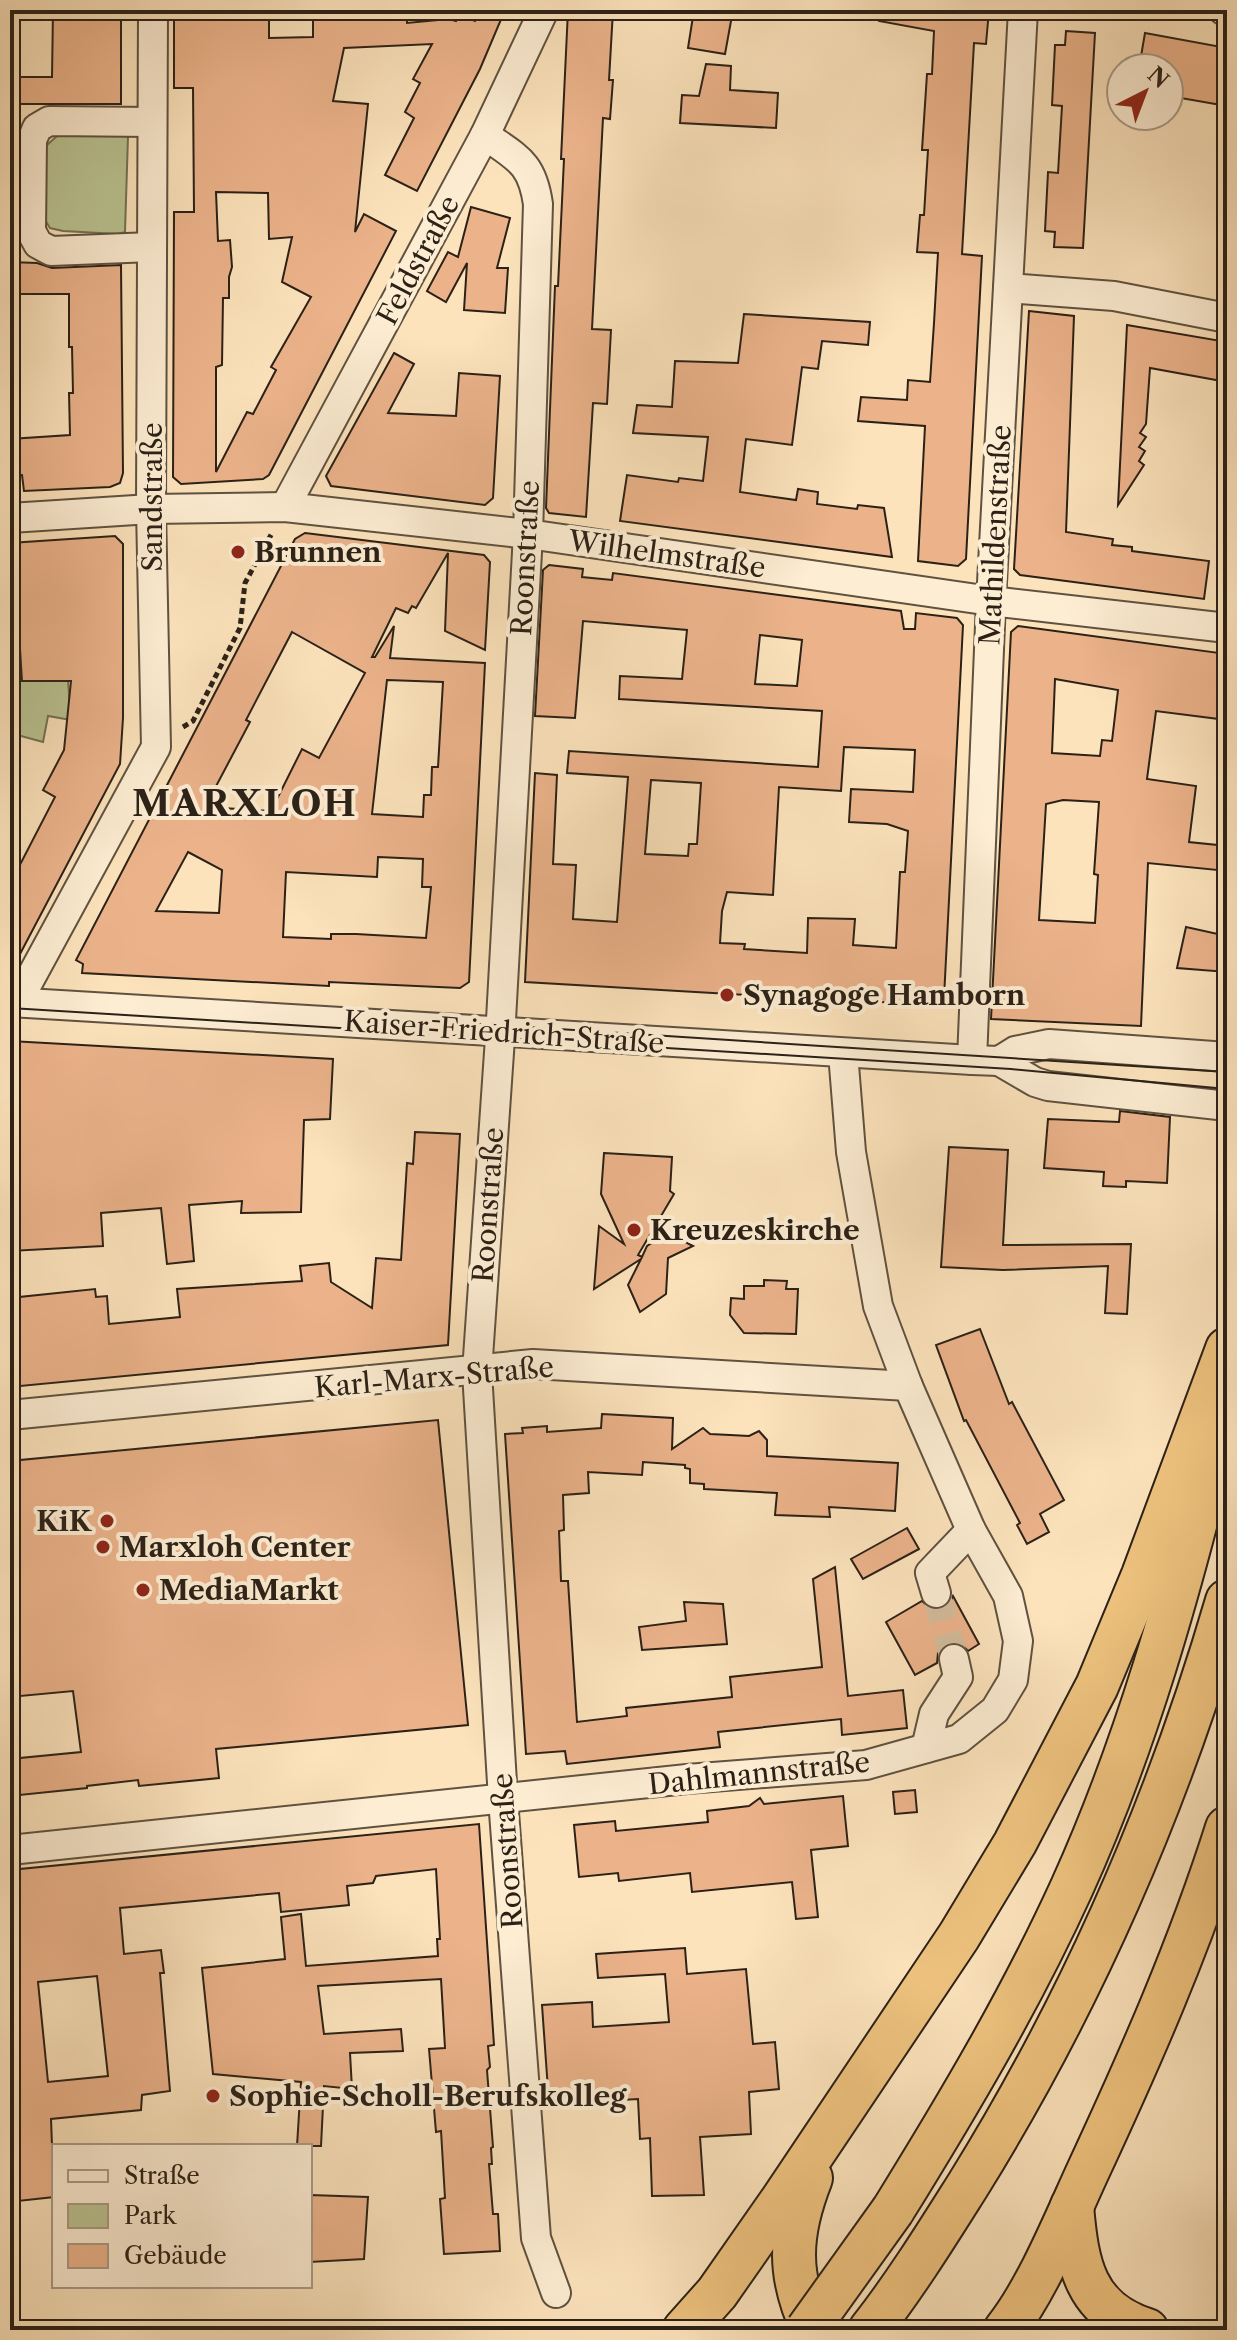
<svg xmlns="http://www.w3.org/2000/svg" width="1237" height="2340" font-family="'Libre Caslon Text',serif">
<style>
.green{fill:#bbc493;stroke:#737255;stroke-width:2}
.building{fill:#ecb38b;stroke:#2b2117;stroke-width:2;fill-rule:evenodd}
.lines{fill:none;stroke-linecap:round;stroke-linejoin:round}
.minor-tunnel{stroke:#d2bc9b;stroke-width:28;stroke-dasharray:28 14;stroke-linecap:butt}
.minor-casing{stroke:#5f5240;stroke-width:32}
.highway-casing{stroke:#2b2117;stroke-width:46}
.path{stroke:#2b2117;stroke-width:5;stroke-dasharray:6 4;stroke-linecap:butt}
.minor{stroke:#fdedd3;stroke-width:28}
.highway{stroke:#eec27e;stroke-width:42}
.tram{stroke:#2b2117;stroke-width:2}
.highway-bridge-casing{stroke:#2b2117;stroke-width:46;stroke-linecap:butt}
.highway-bridge{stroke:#eec27e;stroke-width:42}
.poi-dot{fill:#8f2418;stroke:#fdedd3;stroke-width:3}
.labels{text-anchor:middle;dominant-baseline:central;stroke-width:8;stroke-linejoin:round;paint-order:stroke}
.street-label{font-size:28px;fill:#2b2117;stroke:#fdedd3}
.poi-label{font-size:28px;font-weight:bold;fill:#2b2117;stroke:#fdedd3;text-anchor:start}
.district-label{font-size:36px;font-weight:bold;letter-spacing:2px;fill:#2b2117;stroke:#fdedd3}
</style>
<rect width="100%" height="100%" fill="#fce3bc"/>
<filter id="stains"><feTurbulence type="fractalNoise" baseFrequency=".0025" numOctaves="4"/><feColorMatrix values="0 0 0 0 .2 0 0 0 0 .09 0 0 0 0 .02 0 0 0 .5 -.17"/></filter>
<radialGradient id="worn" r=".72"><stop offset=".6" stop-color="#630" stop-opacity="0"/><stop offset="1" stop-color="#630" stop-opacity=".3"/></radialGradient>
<g class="green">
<path d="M57,136H128L125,232L118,234L63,231L50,228L45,220L46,146Z"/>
<path d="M10,681H68L71,720L48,716L43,742L10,733Z"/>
</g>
<g class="building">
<path d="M53,10H121V104H10V77H52Z"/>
<path d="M174,10H269V38L313,37V10H407V23L449,19L456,21L459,14L475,21L480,10H505L480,69L417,191L385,175L414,118L405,112L420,83L413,79L432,44L344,48L333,101L368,104L355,232L364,214L396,231L269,475L263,479L181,484L173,477L174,212H194L193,88H174ZM216,192L268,193L269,239L292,237L282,282L311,297L271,367L276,370L253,414L247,412L216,472V367L222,365L223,298H229V277L232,267L230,240L218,241Z"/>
<path d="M568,10H613L609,80H613L610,119L603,118L592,329L611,330L607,404L593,403L586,517L549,513L546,508L555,286H558L564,159H561Z"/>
<path d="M694,10H733L725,54L688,48Z"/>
<path d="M880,10H989L986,44L974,43L962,254L982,256L966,559L958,566L918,561L925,426L858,421L861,397L907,400L908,380L930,382L934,323L938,253L917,252L920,215H924L926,182L928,150H922L927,74H932L934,31L879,21Z"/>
<path d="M1066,31L1095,33L1083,248L1054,247L1055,232L1045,231L1048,172L1058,173L1062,106L1052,105L1055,45H1065Z"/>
<path d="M1145,33L1227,48V106L1169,96V68H1139Z"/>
<path d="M706,64L731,66L730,90L778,93L776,128L680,123L682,95L699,96Z"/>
<path d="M471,207L510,218L497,268H508L505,313L464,310L467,263L446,302L427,291L448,252L458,257Z"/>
<path d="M10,262L37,263L52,268L121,265L123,473L120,483L110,487L24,491L22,475L10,476V439L70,435L69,393H73L72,347H69V294H10Z"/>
<path d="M1029,311L1074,316L1066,532L1113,539L1112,545L1132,547V551L1209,561L1204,599L1020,575L1014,569Z"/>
<path d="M744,314L870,322L868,345L822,341L818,369L802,367L792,445L746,439L740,492L796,500L798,489L818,492L817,504L857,509L858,505L884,508L892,557L620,521L627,475L678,482L679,478L703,481L708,437L633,433L637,405L672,407L675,361L738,363Z"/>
<path d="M1127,325L1227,342V382L1150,368L1146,424L1140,433L1146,437L1139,447L1145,451L1139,461L1144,465L1118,505Z"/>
<path d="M394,353L414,364L388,413L456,416L459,373L500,376L493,498L485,505L331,486L326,476Z"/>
<path d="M305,533L484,555L490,562L485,650L445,631L448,553L416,608L412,606L408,613L396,608L372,657H375L394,626L390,658L485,663L469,982L460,988L329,982V986L82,973L83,964L76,960L295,539ZM292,632L365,673L319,758L302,749L271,811L205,807L250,722L246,720ZM387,680L443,682L438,767H432L431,795H424L423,817L372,814ZM188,852L222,870L219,913L156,911ZM378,857L423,859L422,887H431L426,938L356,934H331V939L283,937L286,872L377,877Z"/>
<path d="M115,536L123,544V718L120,764L10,973V884L55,797L43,790L64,750L71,681H22L16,584H10V543Z"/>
<path d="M549,565L583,569L582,577L612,580L613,573L901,611L904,629H915L916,613L957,618L963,625L944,998H935L934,1006L869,1001V997H780L525,982L535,773L557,775L553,864L576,865L573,919L617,922L628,777L567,773L569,751L818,767L822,711L619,699L620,676L682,679L687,630L583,621L575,718L535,716L543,570ZM760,635L802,640L797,686L755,684ZM844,747L915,750L913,792L851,789L849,822L887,824L908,831L905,872H900L896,948L853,945L855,919L808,918L807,953L744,949L745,944L720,943L722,911L727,892L773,895L779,787L841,791ZM651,780L701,783L697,844H689L688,856L645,854Z"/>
<path d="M1018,626L1227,654V720L1156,711L1147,779L1196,786L1189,842L1227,846V871L1148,863L1141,1026L991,1019L1011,632ZM1055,679L1118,690L1112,741L1102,740L1100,756L1052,753ZM1063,800L1099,802L1094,874L1098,875L1095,923L1039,920L1046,804Z"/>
<path d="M1186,927L1227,936V972L1177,968Z"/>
<path d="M10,1041L333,1059L330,1119L304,1120L301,1212L241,1213L242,1201L189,1205L194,1261L167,1264L161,1208L101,1213L103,1246L10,1251Z"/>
<path d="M1120,1111L1170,1117L1167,1183L1126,1181V1187L1103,1186L1104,1172L1044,1168L1048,1119L1119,1122Z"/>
<path d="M415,1132L460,1134L448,1345L10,1387V1298L95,1289L96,1297L107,1296L109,1324L180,1317L177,1289L302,1281L300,1266L329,1263L331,1282L372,1308L376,1258L401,1260L407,1163L413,1164Z"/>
<path d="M949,1147L1008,1150L1003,1245L1131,1244L1127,1314L1105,1313L1108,1266L1003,1270L941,1267Z"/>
<path d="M604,1153L672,1157L670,1191L674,1194L638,1255L642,1257L647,1246L668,1233L693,1246L668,1258L666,1294L640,1312L628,1285L641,1259L594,1289L599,1226L624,1244L601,1194Z"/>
<path d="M764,1280L787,1281L786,1289H798L796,1334L744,1333L730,1315L731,1298L744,1299V1286H764Z"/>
<path d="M980,1329L1009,1404L1012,1402L1064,1500L1040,1514L1049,1532L1027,1544L1017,1525L1020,1523L966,1420L964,1421L936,1345Z"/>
<path d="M602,1414L673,1418L672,1449L703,1428L710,1434L730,1435L749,1436L759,1431L767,1440V1456L898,1463L895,1511L829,1507L830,1517L775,1515L777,1493L704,1489V1484L690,1483V1469L685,1468V1465L643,1462L642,1475L588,1472L589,1493L563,1495L564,1530L559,1531L561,1581H568L577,1722L627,1716L626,1708L732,1697L730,1677L822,1667L813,1579L835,1567L848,1696L903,1690L907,1728L842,1735L841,1719L718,1732L720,1747L567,1764L565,1751L526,1754L505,1434L523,1433L522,1428L547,1426V1432L601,1428Z"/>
<path d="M438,1420L468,1725L216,1749L219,1778L139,1786L138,1780L87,1786V1788L10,1796V1759L81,1752L73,1691L10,1697V1461Z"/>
<path d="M907,1528L919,1549L863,1579L851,1559Z"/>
<path d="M953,1596L979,1644L968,1651L960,1643H950L938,1653L937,1663L915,1675L886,1622L922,1601L931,1609H942L949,1604Z"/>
<path d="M684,1602L723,1604L727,1644L642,1650L639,1627L686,1621Z"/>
<path d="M915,1790L917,1812L895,1814L893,1792Z"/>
<path d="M843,1796L848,1846L811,1850L818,1917L796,1919L792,1882L692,1892L690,1873L619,1881L618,1873L579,1877L574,1825L615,1821L616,1831L708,1822L707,1811L749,1806L760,1798L764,1804Z"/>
<path d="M479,1824L494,2045L488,2046L490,2067L487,2070L493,2147L491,2148L492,2164H489L493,2214H498L500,2251L444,2254L440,2199L445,2198L441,2131L436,2132L429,2049L445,2048L441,1979L318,1986L324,2034L401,2029L403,2051L350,2053L352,2089L324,2086L321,2146H297L301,2082L213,2074L202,1968L285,1959L281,1917L301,1914L306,1966L438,1956L437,1939H440L436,1869L376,1876L373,1883L347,1886L349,1905L281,1912L279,1893L120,1908L124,1954L161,1950L164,1973H160L170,2091L142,2095L141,2110L51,2119L54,2197L18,2201L15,2171H10V1870ZM97,1976L108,2076L48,2082L38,1982Z"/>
<path d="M685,1948L687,1974L746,1969L753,2044L775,2042L779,2089L749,2092L751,2134L700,2137L704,2195L652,2196L650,2138L640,2139L638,2099L549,2104L542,2005L592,2002L593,2027L669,2022L665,1974L598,1978L596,1954Z"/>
<path d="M310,2195L368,2197L364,2259L310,2262Z"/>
</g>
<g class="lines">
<path class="minor-tunnel" d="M936,1593L954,1659"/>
<g class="minor-casing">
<g id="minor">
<path d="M1223,10L1227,11"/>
<path d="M485,135C517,158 532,162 538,204L528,534L500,1038L477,1372L503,1799L536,2238L556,2293"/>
<path d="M152,247L51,251L38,244L31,231L32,140L37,128L49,121L152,122"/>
<path d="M1008,288L1114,296L1227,318"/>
<path d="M285,507L485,135L544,10"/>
<path d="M10,518L151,509L285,507L528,534L991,601L1227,628"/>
<path d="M18,1001L156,747L151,509L153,10"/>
<path d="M10,1002L972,1060L999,1061L1015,1051L1049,1044L1227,1057"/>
<path d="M972,1060L991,601L1023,10"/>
<path d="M999,1061L1035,1082L1048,1086L1227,1106"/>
<path d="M10,1415L533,1364L908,1386"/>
<path d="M936,1593L930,1573L971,1530"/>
<path d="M926,1748L934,1714L958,1677L954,1659"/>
<path d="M10,1850L687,1779L866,1765L959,1739L995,1710L1013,1680L1018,1641L1008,1596L971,1530L908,1386L878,1306L851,1152L843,1053"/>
</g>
</g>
<g class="highway-casing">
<g id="highway">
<path d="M811,2178C789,2234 787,2275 813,2330"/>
<path d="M1072,2206C1077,2264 1084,2310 1147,2330"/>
<path d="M893,2210C958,2105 1021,1999 1072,1887C1136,1746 1179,1593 1216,1443"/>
<path d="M684,2330L717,2293L782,2200L959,1936L1015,1843L1097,1686L1143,1575L1227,1349"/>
<path d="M870,2330C906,2284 937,2234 968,2185C1081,2003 1167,1807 1227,1601"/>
<path d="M1005,2330C1037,2290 1065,2221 1087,2173C1140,2059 1189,1948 1227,1828"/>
</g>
</g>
<path class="path" d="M183,727L193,721L240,628L245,583L272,533"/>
<use href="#minor" class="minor"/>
<use href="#highway" class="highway"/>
<g class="tram">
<path d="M10,1008L1011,1069L1227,1089"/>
<path d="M433,1021L1227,1072"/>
</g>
<g class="highway-bridge-casing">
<path id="highway-bridge" d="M807,2330L893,2210"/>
</g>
<use href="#highway-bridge" class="highway-bridge"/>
</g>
<g class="poi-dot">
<circle cx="238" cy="552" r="8"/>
<circle cx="727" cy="995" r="8"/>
<circle cx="634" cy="1230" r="8"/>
<circle cx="107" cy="1521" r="8"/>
<circle cx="103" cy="1547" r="8"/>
<circle cx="143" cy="1590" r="8"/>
<circle cx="213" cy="2096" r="8"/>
</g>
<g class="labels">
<g class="street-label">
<text transform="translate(418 260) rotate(-62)">Feldstraße</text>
<text transform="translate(152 497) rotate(-90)">Sandstraße</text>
<text transform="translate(995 535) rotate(-87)">Mathildenstraße</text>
<text transform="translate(667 554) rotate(8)">Wilhelmstraße</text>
<text transform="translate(525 558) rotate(-87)">Roonstraße</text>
<text transform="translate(504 1032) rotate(4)">Kaiser-Friedrich-Straße</text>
<text transform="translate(488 1205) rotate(-86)">Roonstraße</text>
<text transform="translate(434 1377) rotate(-5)">Karl-Marx-Straße</text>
<text transform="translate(759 1773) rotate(-6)">Dahlmannstraße</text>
<text transform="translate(507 1851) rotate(-94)">Roonstraße</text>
</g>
<g class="poi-label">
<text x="254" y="552">Brunnen</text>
<text x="743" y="995">Synagoge Hamborn</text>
<text x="650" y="1230">Kreuzeskirche</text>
<text x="91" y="1521" text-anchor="end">KiK</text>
<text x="119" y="1547">Marxloh Center</text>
<text x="159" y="1590">MediaMarkt</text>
<text x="229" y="2096">Sophie-Scholl-Berufskolleg</text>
</g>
<g class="district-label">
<text x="245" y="803">MARXLOH</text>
</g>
</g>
<rect width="1237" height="2340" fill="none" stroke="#fce3bc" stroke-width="40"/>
<rect x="12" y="12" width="1213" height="2316" fill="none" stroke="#2b2117" stroke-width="4"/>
<rect x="20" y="20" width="1197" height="2300" fill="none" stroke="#2b2117" stroke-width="2"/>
<rect x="52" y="2144" width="260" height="144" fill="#fdedd3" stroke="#a99b88" stroke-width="2"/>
<rect x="68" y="2170" width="40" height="12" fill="#fdedd3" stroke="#a99b88" stroke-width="2"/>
<text x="124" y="2184" font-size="24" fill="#2b2117">Straße</text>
<rect x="68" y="2204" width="40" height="24" fill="#bbc493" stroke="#a99b88" stroke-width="2"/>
<text x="124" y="2224" font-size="24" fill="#2b2117">Park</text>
<rect x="68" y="2244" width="40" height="24" fill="#ecb38b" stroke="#a99b88" stroke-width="2"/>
<text x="124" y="2264" font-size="24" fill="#2b2117">Gebäude</text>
<g transform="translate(1145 92) rotate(42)"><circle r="38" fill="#fdedd3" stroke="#a99b88" stroke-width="2"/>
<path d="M0-6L14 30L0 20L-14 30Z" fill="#8f2418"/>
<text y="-12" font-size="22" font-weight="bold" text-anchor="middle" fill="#2b2117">N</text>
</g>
<rect width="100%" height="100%" filter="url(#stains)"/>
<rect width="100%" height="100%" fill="url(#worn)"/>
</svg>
